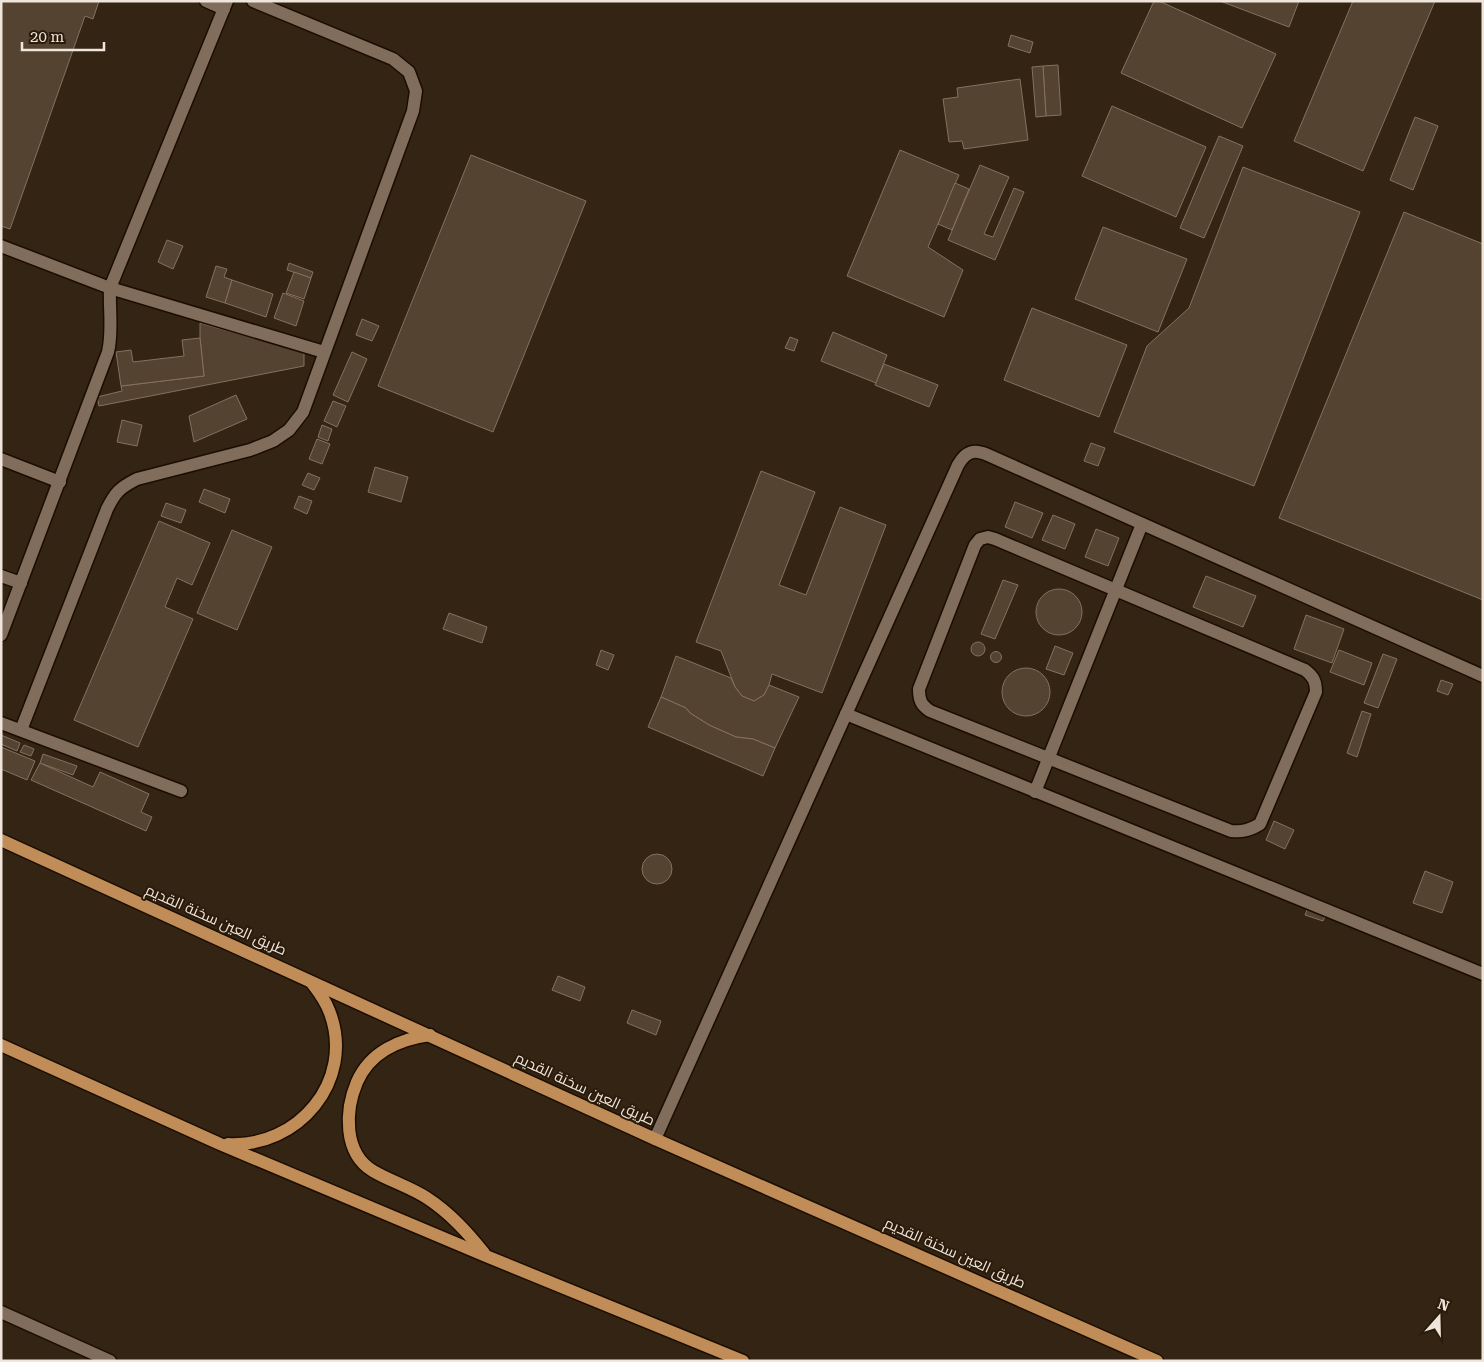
<svg xmlns="http://www.w3.org/2000/svg" width="1484" height="1362" font-family="'Roboto Serif',Cairo,serif">
<style>
.building{fill:#554332;stroke:#84715e}
.lines{fill:none;stroke-linecap:round;stroke-linejoin:round}
.lane-casing{stroke:#1b0d01;stroke-width:15}
.primary-casing{stroke:#1b0d01;stroke-width:15}
.lane{stroke:#806d5b;stroke-width:12}
.primary{stroke:#c08d58;stroke-width:12}
.labels{text-anchor:middle;dominant-baseline:central;stroke-width:4;stroke-linejoin:round;paint-order:stroke}
.street-label{font-size:15px;fill:#f0e5db;stroke:#2a1b0b}
</style>
<rect width="100%" height="100%" fill="#342414"/>
<g class="building">
<path d="M1,1H99L93,19L85,16L10,229L1,226Z"/>
<path d="M1154,1H1159L1276,54L1242,128L1121,73Z"/>
<path d="M1220,1H1299L1289,27Z"/>
<path d="M1353,1H1435L1363,171L1294,141Z"/>
<path d="M1011,35L1033,42L1030,53L1008,46Z"/>
<path d="M1058,65L1061,115L1046,116L1043,66Z"/>
<path d="M1043,66L1046,116L1036,117L1032,67Z"/>
<path d="M1020,79L1028,140L964,149L962,141L949,142L943,99L958,97L957,88Z"/>
<path d="M1112,106L1206,147L1176,217L1082,176Z"/>
<path d="M1415,117L1438,126L1413,190L1390,180Z"/>
<path d="M1219,136L1243,146L1204,238L1180,228Z"/>
<path d="M900,150L959,175L928,247L963,270L944,317L847,276Z"/>
<path d="M471,155L586,201L493,432L378,386Z"/>
<path d="M980,165L1009,177L984,234L993,237L1014,188L1024,192L995,260L948,240Z"/>
<path d="M1243,167L1360,212L1254,486L1114,432L1147,346L1189,308Z"/>
<path d="M955,183L969,189L952,230L938,224Z"/>
<path d="M1404,212L1483,244V600L1279,518Z"/>
<path d="M1103,227L1187,259L1158,332L1075,299Z"/>
<path d="M167,240L183,246L173,269L158,262Z"/>
<path d="M289,263L313,272L311,278L287,270Z"/>
<path d="M216,266L227,269L224,277L232,280L225,303L206,297Z"/>
<path d="M294,272L311,278L304,299L286,293Z"/>
<path d="M232,280L273,294L266,317L225,303Z"/>
<path d="M283,293L304,301L296,326L274,318Z"/>
<path d="M1032,308L1127,345L1099,417L1004,380Z"/>
<path d="M362,319L379,326L372,341L356,335Z"/>
<path d="M200,323L304,352V366L99,406L97,397L122,391L121,386L204,376L200,338Z"/>
<path d="M833,332L887,355L876,383L821,361Z"/>
<path d="M790,337L798,340L794,351L785,348Z"/>
<path d="M200,338L204,376L121,386L116,352L131,350L133,362L184,356L182,340Z"/>
<path d="M352,352L367,359L348,402L333,395Z"/>
<path d="M884,364L938,385L929,407L875,385Z"/>
<path d="M236,395L247,419L194,442L189,416Z"/>
<path d="M333,401L346,406L337,427L324,421Z"/>
<path d="M122,420L142,425L137,446L117,442Z"/>
<path d="M322,425L332,429L328,441L318,437Z"/>
<path d="M317,439L330,444L322,464L309,459Z"/>
<path d="M1091,443L1105,448L1098,466L1084,461Z"/>
<path d="M375,467L408,477L401,502L368,492Z"/>
<path d="M761,471L815,492L779,585L806,595L840,507L886,525L822,693L772,674L769,685L764,695L754,701L742,696L735,687L721,651L696,642Z"/>
<path d="M308,473L320,478L314,490L302,485Z"/>
<path d="M204,489L230,499L225,513L199,502Z"/>
<path d="M299,496L312,501L307,514L294,508Z"/>
<path d="M1015,502L1043,513L1032,538L1005,527Z"/>
<path d="M166,503L186,510L181,523L161,516Z"/>
<path d="M1053,515L1075,524L1065,549L1042,540Z"/>
<path d="M159,521L210,543L192,585L177,578L165,607L193,619L138,747L74,720Z"/>
<path d="M1096,529L1119,538L1108,566L1085,557Z"/>
<path d="M232,530L272,547L237,630L197,613Z"/>
<path d="M1206,576L1256,596L1243,627L1193,607Z"/>
<path d="M1003,580L1018,585L995,639L981,634Z"/>
<circle cx="1059" cy="612" r="23"/>
<path d="M449,613L487,627L482,643L443,629Z"/>
<path d="M1306,615L1344,629L1332,663L1294,649Z"/>
<circle cx="978" cy="649" r="7"/>
<path d="M1055,646L1073,653L1064,675L1046,669Z"/>
<path d="M601,650L614,655L608,670L596,665Z"/>
<path d="M1339,650L1372,663L1364,685L1330,672Z"/>
<circle cx="996" cy="657" r="5.5"/>
<path d="M1383,654L1397,659L1378,708L1364,703Z"/>
<path d="M676,656L731,678L735,687L742,696L754,701L764,695L769,685L799,697L775,748L753,739L736,737L709,725L690,713L686,708L661,697Z"/>
<circle cx="1026" cy="692" r="24"/>
<path d="M1441,680L1453,684L1448,695L1437,691Z"/>
<path d="M661,697L686,708L690,713L709,725L736,737L753,739L775,748L763,776L648,727Z"/>
<path d="M1362,711L1371,714L1357,757L1347,753Z"/>
<path d="M1,735L20,743L17,751L1,744Z"/>
<path d="M24,745L34,749L31,756L20,752Z"/>
<path d="M1,747L35,761L27,780L1,769Z"/>
<path d="M43,754L77,766L73,775L40,763Z"/>
<path d="M40,763L93,787L100,772L149,794L141,812L152,817L146,831L31,780Z"/>
<path d="M1274,821L1294,830L1285,849L1266,840Z"/>
<circle cx="657" cy="869" r="15"/>
<path d="M1425,871L1453,882L1442,913L1413,903Z"/>
<path d="M1309,905L1327,912L1323,921L1305,915Z"/>
<path d="M558,976L585,987L580,1001L552,990Z"/>
<path d="M632,1010L661,1021L656,1035L627,1023Z"/>
</g>
<g class="lines">
<g class="lane-casing">
<g id="lane">
<path d="M206,1L224,9"/>
<path d="M1,246L110,288L324,352"/>
<path d="M1,459L60,482"/>
<path d="M988,537L995,539L1305,670C1313,676 1316,681 1316,692L1260,824C1250,830 1243,832 1231,831L930,711C921,705 919,700 919,689L975,545L980,539Z"/>
<path d="M1,576L21,583"/>
<path d="M1,635L108,352C113,331 109,310 110,288L227,1"/>
<path d="M846,714L1483,974"/>
<path d="M1,723L181,791"/>
<path d="M21,730L107,509C115,493 119,488 137,479L250,450L273,441L289,430L303,412L413,111L416,91L409,72L393,59L253,1"/>
<path d="M1035,792L1142,524"/>
<path d="M655,1139L958,465C966,451 974,449 988,455L1483,676"/>
<path d="M1,1312L110,1361"/>
</g>
</g>
<g class="primary-casing">
<g id="primary">
<path d="M1,840L655,1139L1157,1361"/>
<path d="M430,1035C400,1039 370,1052 357,1082C345,1110 343,1153 373,1171C390,1181 410,1187 427,1198C450,1213 467,1232 484,1253"/>
<path d="M1,1045L220,1144L486,1256L743,1361"/>
<path d="M228,1144C298,1148 355,1081 330,1013C326,1001 319,992 312,983"/>
</g>
</g>
<use href="#lane" class="lane"/>
<use href="#primary" class="primary"/>
</g>
<g class="labels">
<g class="street-label">
<text transform="translate(216 920) rotate(24)">طريق العين سخنة القديم</text>
<text transform="translate(585 1089) rotate(25)">طريق العين سخنة القديم</text>
<text transform="translate(955 1253) rotate(24)">طريق العين سخنة القديم</text>
</g>
</g>
<rect width="1484" height="1362" fill="none" stroke="#f0e5db" stroke-width="5"/>
<g transform="translate(1439 1317) rotate(20)" stroke="#2a1b0b" stroke-width="4" paint-order="stroke">
<path d="M0-4L9 19L0 12L-9 19Z" fill="#f0e5db"/>
<text y="-8" font-size="14" font-weight="bold" text-anchor="middle" fill="#f0e5db">N</text>
</g>
<path d="M22 42v8h82v-8" fill="none" stroke="#f0e5db" stroke-width="2.5"/>
<text x="30" y="42" font-size="15" fill="#f0e5db" stroke="#2a1b0b" stroke-width="4" paint-order="stroke">20 m</text>
</svg>
